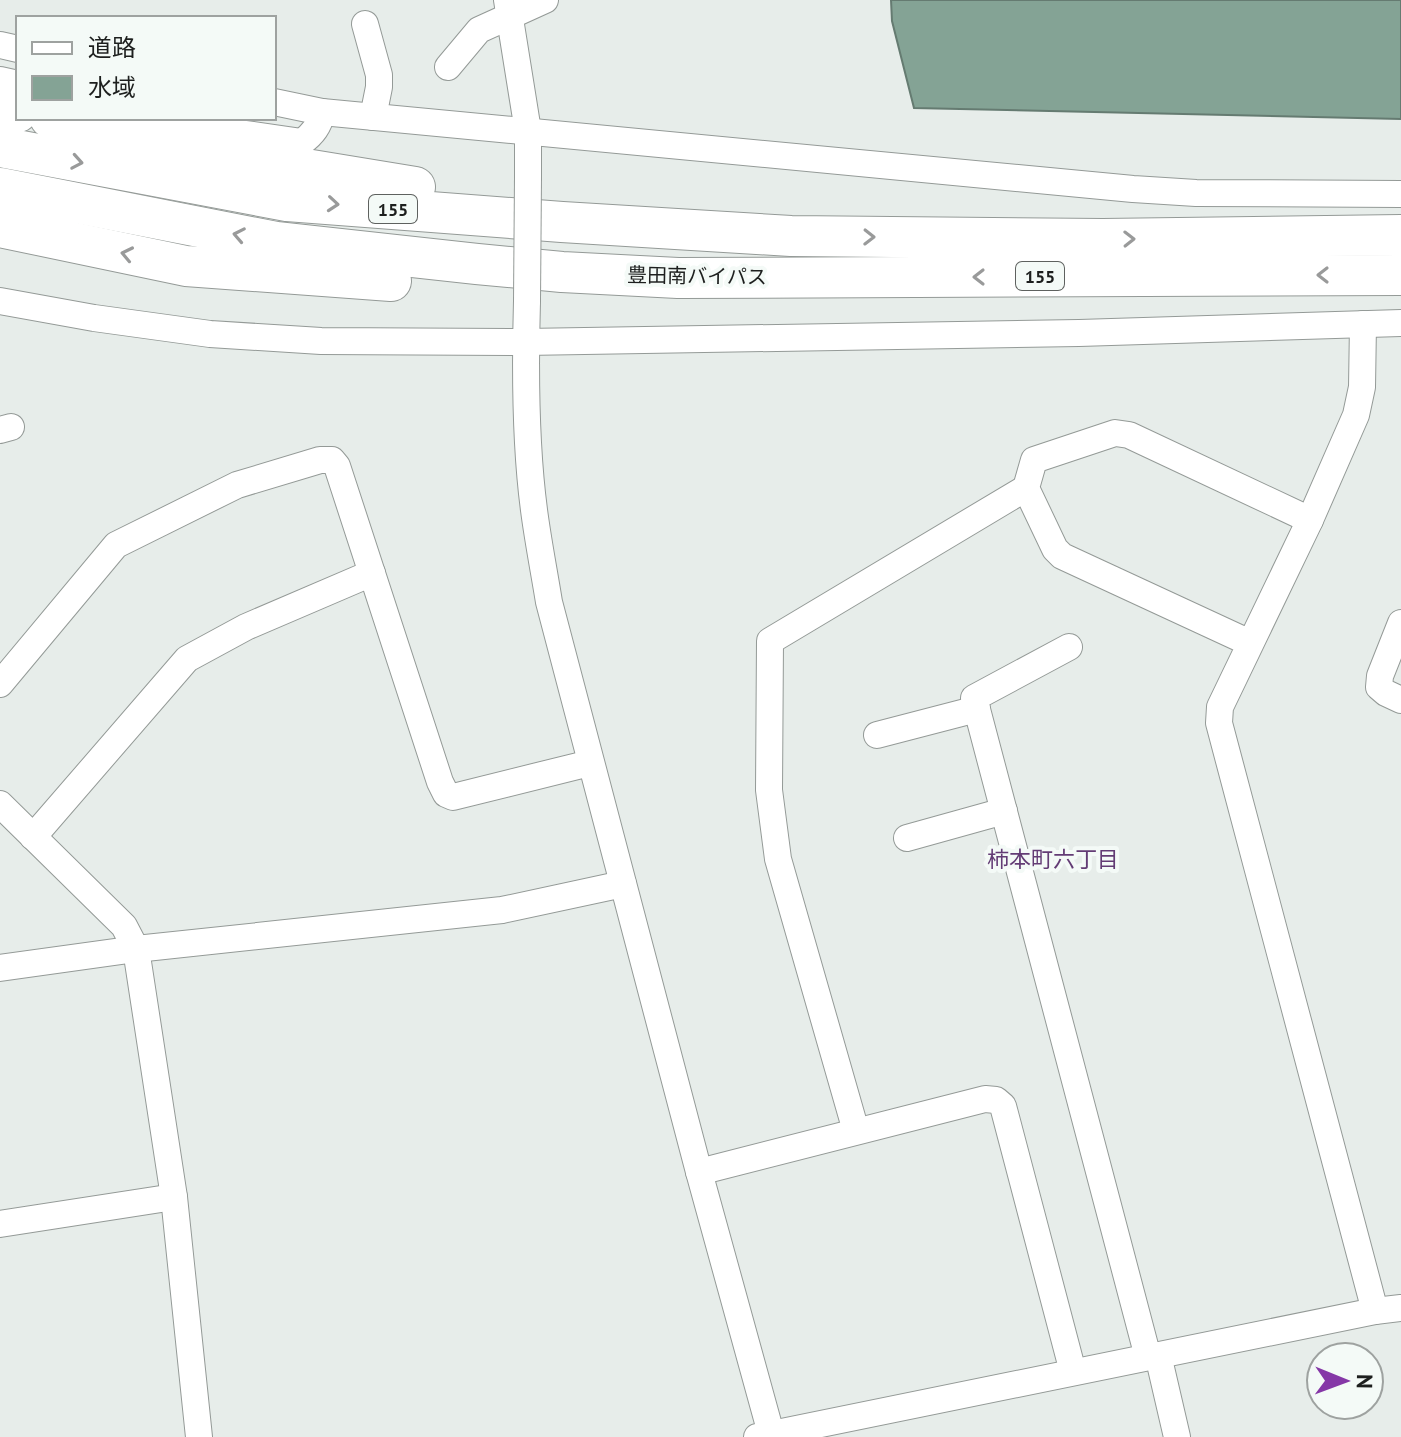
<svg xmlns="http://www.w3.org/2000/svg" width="1401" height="1437" font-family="'PT Sans','Noto Sans JP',sans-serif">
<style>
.water{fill:#84a395;stroke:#657b71;stroke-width:2}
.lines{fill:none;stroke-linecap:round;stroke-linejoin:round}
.minor-casing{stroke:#949a97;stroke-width:28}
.highway-casing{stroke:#949a97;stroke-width:42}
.minor{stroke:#fff;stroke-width:26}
.highway{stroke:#fff;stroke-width:40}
.minor-bridge-casing{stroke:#949a97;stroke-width:28;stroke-linecap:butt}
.minor-bridge{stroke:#fff;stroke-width:26}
.oneway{stroke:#999a9a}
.labels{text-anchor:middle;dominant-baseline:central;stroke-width:8;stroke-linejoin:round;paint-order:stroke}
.shield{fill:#f4faf7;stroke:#5e615f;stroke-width:2}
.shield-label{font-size:18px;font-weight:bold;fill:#1d1f1e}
.street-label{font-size:20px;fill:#1d1f1e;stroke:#f4faf7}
.neighbourhood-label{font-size:22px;fill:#633c75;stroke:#f4faf7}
</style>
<rect width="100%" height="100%" fill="#e7edea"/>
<path class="water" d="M891,0H1401V119L914,108L892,21Z"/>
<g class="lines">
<g class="minor-casing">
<g id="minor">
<path d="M507,0L528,131V177"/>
<path d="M365,24L379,75V87L373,117"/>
<path d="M0,45L18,49"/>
<path d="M448,67L479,30L545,0"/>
<path d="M0,80L18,84"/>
<path d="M274,102L322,112L1133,189L1196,193L1401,194"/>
<path d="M172,118L239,133L302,142C313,134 319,126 322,112"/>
<path d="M0,301L94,318L210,334L321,341L525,342L1079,333L1401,323"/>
<path d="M527,301C525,370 525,442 534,510C538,541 544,571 549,602L699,1172L772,1437"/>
<path d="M0,430L11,427"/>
<path d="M1310,520L1356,415L1362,387L1363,324"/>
<path d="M1401,623L1380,676L1379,687L1386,693L1401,700"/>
<path d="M1250,643L1062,556L1055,549L1026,488L1034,460L1115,433L1129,435L1310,520L1220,707L1219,723L1375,1311"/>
<path d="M1069,647L974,698L1148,1357"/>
<path d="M0,684L116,545L237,485L320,460H332L337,466L440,782L446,794L453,797L590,763"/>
<path d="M877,735L977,709"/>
<path d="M0,804L124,926L136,949L174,1197L199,1437"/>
<path d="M33,837L187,659L246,627L372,573"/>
<path d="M907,838L1004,811"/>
<path d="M0,968L136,949L502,910L623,884"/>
<path d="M856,1131L778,859L769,790L770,641L1026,488"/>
<path d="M699,1172L985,1099L996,1100L1003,1106L1073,1372"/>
<path d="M0,1224L174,1197"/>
<path d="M1158,1355L1177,1437"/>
<path d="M757,1437L1375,1311L1401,1308"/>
</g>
</g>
<g class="highway-casing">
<g id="highway">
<path d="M0,107L18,112"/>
<path d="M50,118L287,166L415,187"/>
<path d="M0,147L287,201L562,222L791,236L1103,239L1401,235"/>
<path d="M0,188L276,242L477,264L562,272L678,278L1401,275"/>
<path d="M0,227L186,266L391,281"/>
</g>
</g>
<use href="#minor" class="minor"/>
<use href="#highway" class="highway"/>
<g class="minor-bridge-casing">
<path id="minor-bridge" d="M527,301L528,177"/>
</g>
<use href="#minor-bridge" class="minor-bridge"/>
</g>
<defs><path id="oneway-chevron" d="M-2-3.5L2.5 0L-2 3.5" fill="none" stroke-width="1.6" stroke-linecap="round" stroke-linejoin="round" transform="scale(2)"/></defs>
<g class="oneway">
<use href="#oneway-chevron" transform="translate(77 162) rotate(10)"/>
<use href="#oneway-chevron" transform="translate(333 204) rotate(5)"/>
<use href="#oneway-chevron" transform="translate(239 235) rotate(-169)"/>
<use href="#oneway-chevron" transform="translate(869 237) rotate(1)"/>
<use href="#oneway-chevron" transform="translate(1129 239) rotate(-1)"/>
<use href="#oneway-chevron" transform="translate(127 254) rotate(-168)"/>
<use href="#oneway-chevron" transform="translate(1323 275) rotate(180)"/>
<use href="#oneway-chevron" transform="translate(979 277) rotate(180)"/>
</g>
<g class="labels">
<g class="shield">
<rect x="369" y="195" width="48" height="28" rx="6"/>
<rect x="1016" y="262" width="48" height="28" rx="6"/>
</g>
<g class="shield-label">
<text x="393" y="209">155</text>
<text x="1040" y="276">155</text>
</g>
<g class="street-label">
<text transform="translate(697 276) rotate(1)">豊田南バイパス</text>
</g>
<g class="neighbourhood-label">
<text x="1053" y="859">柿本町六丁目</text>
</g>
</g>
<rect x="16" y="16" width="260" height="104" fill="#f4faf7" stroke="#9ea2a0" stroke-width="2"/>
<rect x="32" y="42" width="40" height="12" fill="#ffffff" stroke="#9ea2a0" stroke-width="2"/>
<text x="88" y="56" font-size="24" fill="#1d1f1e">道路</text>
<rect x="32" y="76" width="40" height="24" fill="#84a395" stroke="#9ea2a0" stroke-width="2"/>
<text x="88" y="96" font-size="24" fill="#1d1f1e">水域</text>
<g transform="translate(1345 1381) rotate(91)"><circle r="38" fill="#f4faf7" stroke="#9ea2a0" stroke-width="2"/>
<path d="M0-6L14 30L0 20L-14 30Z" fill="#8537a7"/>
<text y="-12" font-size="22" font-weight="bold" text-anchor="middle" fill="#1d1f1e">N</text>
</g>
</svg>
